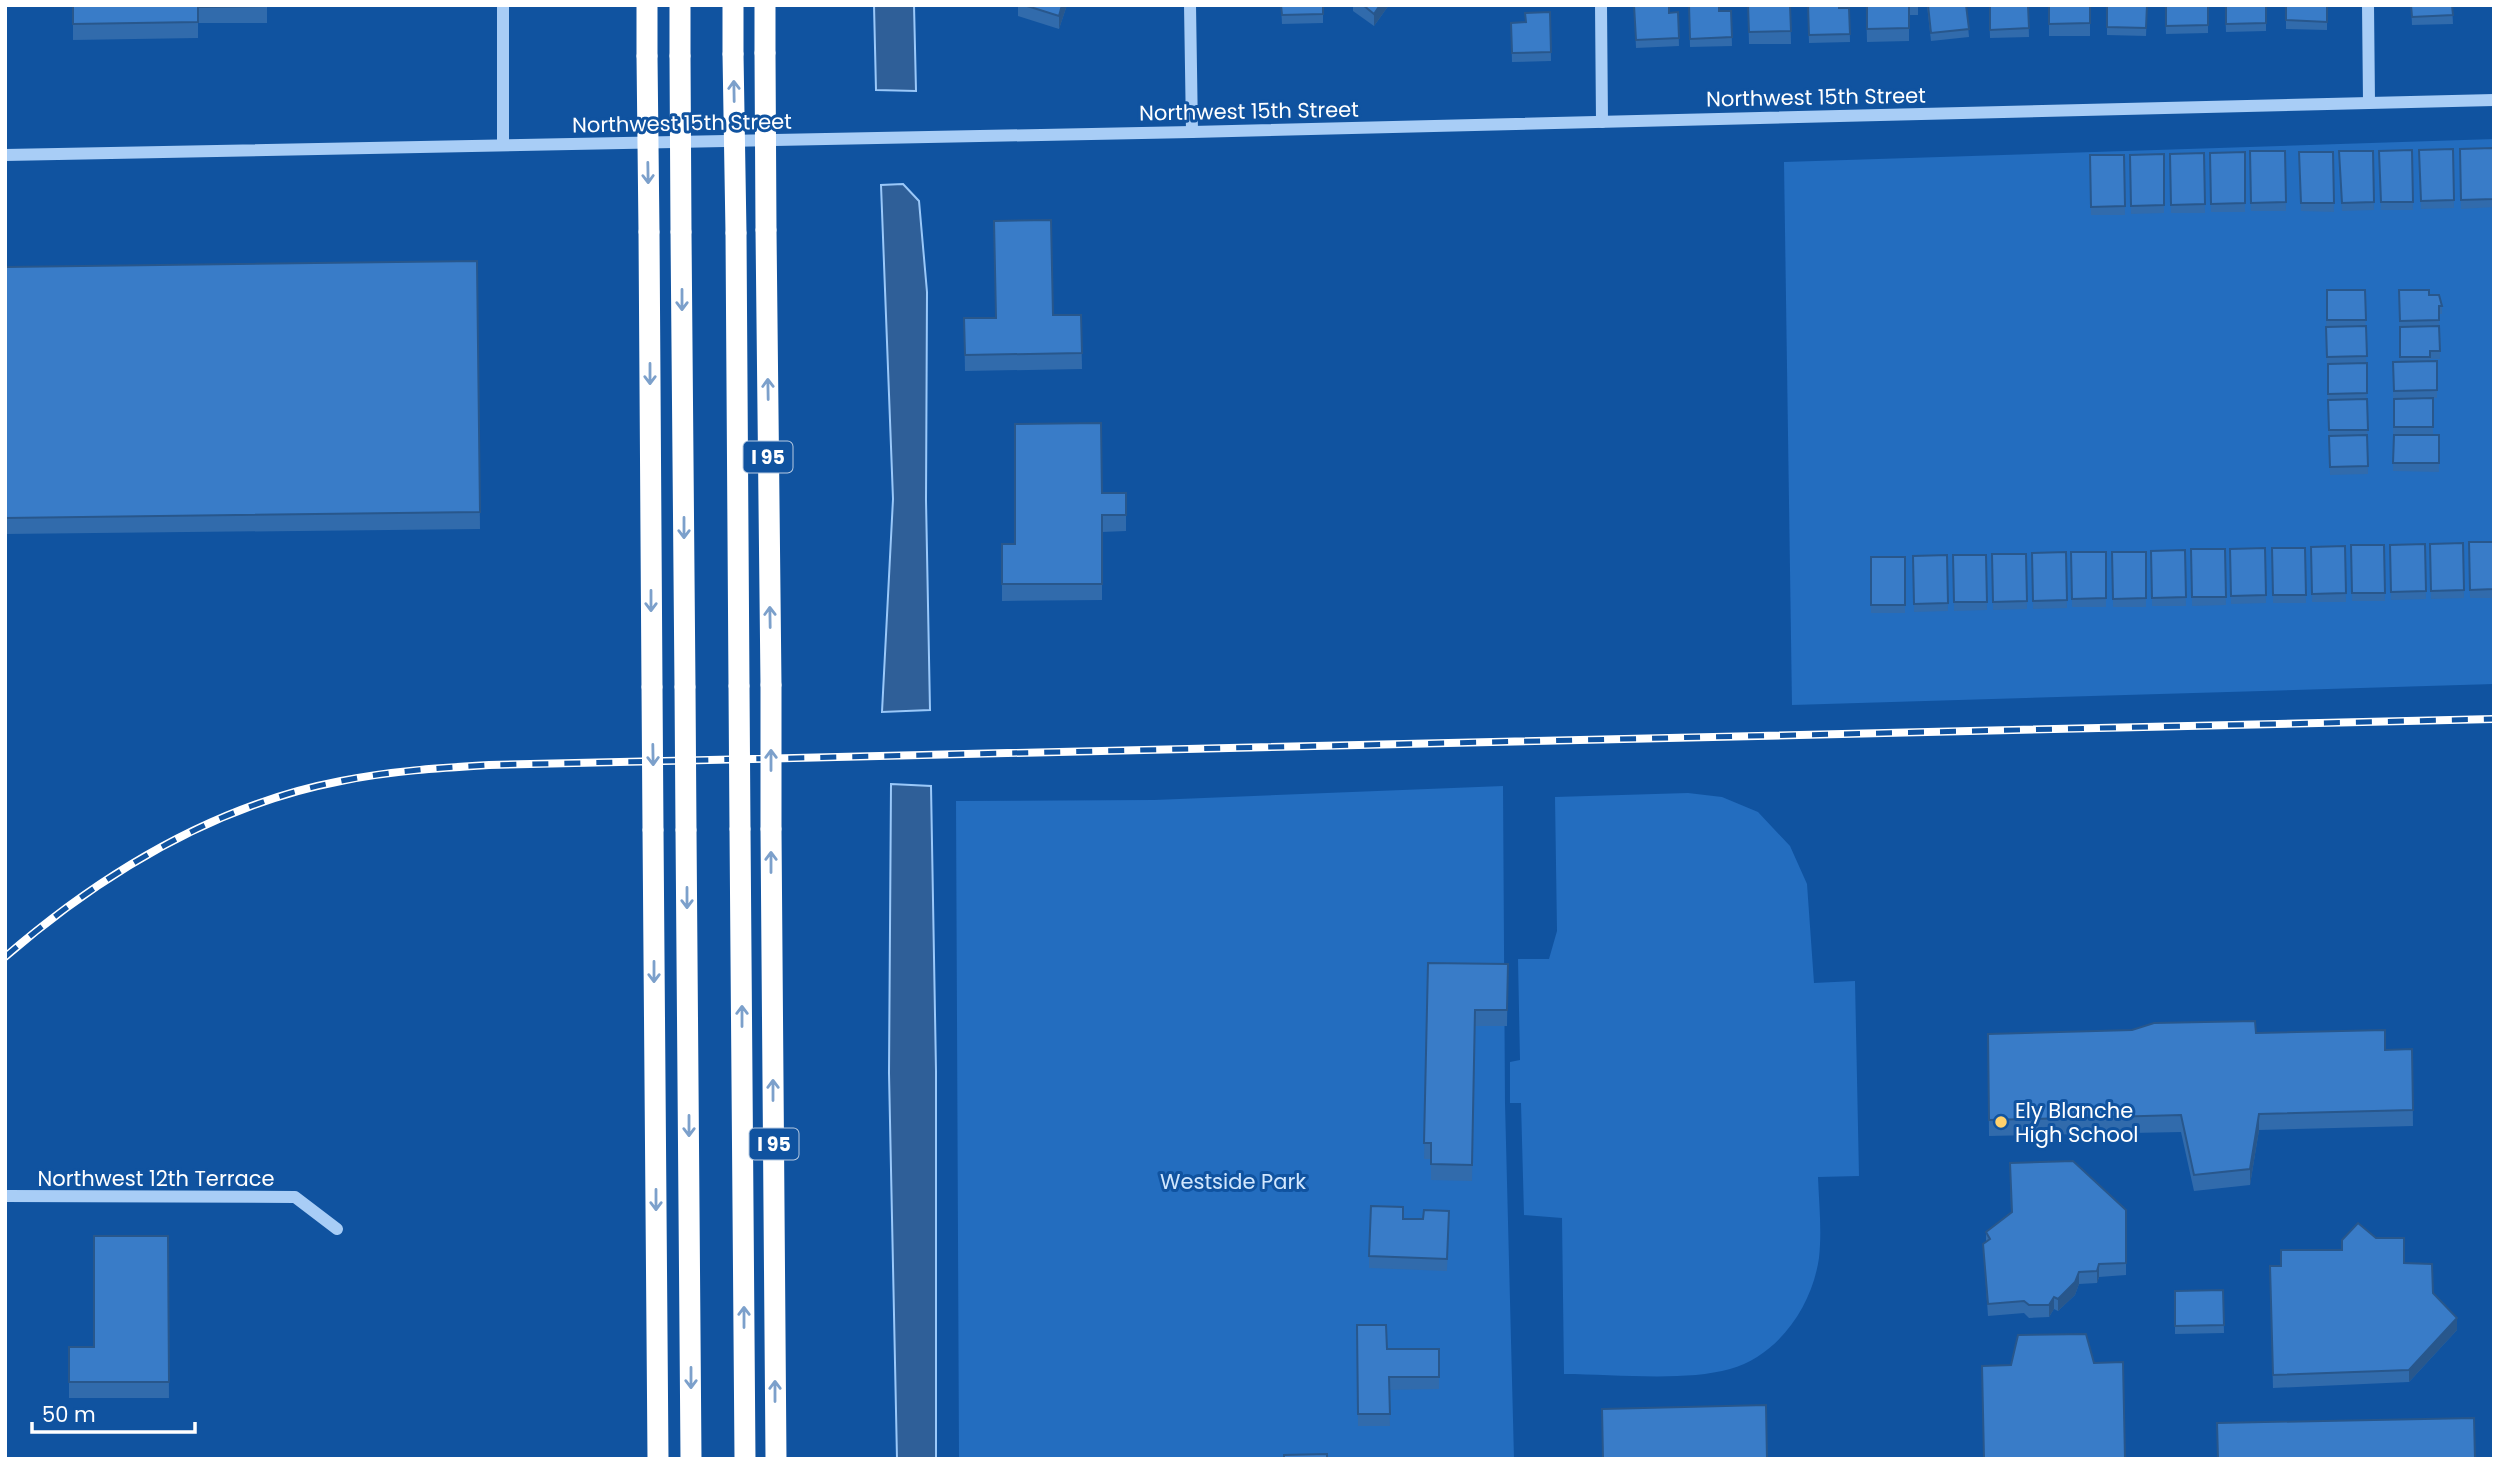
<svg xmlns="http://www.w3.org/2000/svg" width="2499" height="1464" font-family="Poppins,sans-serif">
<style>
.green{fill:#236dbf}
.water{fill:#2f5f98;stroke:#9ac8f9;stroke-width:2}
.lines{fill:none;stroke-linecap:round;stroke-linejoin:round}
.minor{stroke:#a8cdf6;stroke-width:12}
.highway{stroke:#fff;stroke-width:21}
.rail-casing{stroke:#fff;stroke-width:8}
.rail{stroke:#1053a0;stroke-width:5;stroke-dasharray:16;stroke-linecap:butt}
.highway-bridge{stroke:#fff;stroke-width:21}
.wall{fill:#316bac}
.shaded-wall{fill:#28578c}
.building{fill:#397cc8;stroke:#28578c;stroke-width:2}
.oneway{stroke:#7ca0cb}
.poi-dot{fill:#ffd16c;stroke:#1053a0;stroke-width:2.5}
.labels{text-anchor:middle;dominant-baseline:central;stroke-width:6;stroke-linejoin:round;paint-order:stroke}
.shield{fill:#1053a0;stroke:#b7cbe2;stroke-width:2}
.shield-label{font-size:19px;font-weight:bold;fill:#fff}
.street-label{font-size:21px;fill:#fff;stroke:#1053a0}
.poi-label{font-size:21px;fill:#fff;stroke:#1053a0;text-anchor:start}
.park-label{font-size:21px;fill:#d1e7fe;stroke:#1053a0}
</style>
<rect width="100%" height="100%" fill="#1053a0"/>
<g class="green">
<path d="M2494,139V684L1792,705L1784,162Z"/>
<path d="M1503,786L1505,1103L1514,1459H959L956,801L1154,800Z"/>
<path d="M1688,793L1722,797L1758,812L1790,846L1807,884L1814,983L1855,981L1859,1176L1818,1177C1819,1204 1822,1231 1819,1258C1812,1306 1779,1355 1730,1369C1684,1382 1613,1374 1564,1374L1562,1218L1524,1215L1521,1103H1510V1062L1520,1060L1518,959H1549L1557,931L1555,797Z"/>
</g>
<g class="water">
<path d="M874,5H914L916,91L876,90Z"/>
<path d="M903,184L919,201L927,292L926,500L930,710L882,712L893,499L881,185Z"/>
<path d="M891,784L931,786L936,1071V1459H897L889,1073Z"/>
</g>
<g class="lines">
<g class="minor">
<path d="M503,5V145"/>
<path d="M1190,5L1192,132"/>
<path d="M1601,5L1602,122"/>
<path d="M2368,5L2369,102"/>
<path d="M5,155L1192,132L2494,100"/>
<path d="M5,1196L295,1197L337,1229"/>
</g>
<g class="highway">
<path d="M647,5V56"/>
<path d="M680,5V56"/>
<path d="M733,5V54"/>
<path d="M765,5V53"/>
<path d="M766,230L771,685"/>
<path d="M649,232L652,687"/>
<path d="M681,232L685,687"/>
<path d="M736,233L739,686"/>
<path d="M740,829L745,1459"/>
<path d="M771,829L776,1459"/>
<path d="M653,830L658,1459"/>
<path d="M686,830L691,1459"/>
</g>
<g class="rail-casing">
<path id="rail" d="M5,957C101,874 215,805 341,781C390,771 439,768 489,765L2494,719"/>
</g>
<use href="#rail" class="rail"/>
<g class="highway-bridge">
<path d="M765,53L766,230"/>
<path d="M733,54L736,233"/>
<path d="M647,56L649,232"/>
<path d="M680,56L681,232"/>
<path d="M771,685V829"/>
<path d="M739,686L740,829"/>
<path d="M652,687L653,830"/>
<path d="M685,687L686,830"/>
</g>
</g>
<g class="wall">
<path d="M73,5H267V23H198V38L73,40Z"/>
<path d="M1018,5H1067L1059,29L1018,16Z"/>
<path d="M1281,5H1323V23L1282,24Z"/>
<path d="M1353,5H1389L1374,26L1353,11Z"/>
<path d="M1634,5L1669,13L1678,12L1679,46L1636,48Z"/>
<path d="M1689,5L1719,11H1731L1732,46L1690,47Z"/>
<path d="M1748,5H1790L1791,44H1749Z"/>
<path d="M1808,5L1849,8L1850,42L1809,43Z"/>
<path d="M1866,5H1918V15H1909V41L1867,42Z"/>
<path d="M1927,5H1966L1969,37L1931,41Z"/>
<path d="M1989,5H2028L2029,37L1990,38Z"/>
<rect x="2049" y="5" width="41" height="31"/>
<path d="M2107,5H2147L2146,36L2107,35Z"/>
<path d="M2165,5H2208V33L2166,34Z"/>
<path d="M2225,5H2266V31L2226,32Z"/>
<path d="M2286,5H2327V30L2286,29Z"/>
<path d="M2411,5H2452L2453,24L2412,25Z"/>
<path d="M1550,12L1551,61L1512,62L1511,23L1525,22Z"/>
<path d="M2493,148L2494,207L2461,209L2460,149Z"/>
<path d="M2453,149L2454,208L2421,209L2419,150Z"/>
<path d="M2412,150L2413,210H2381L2379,151Z"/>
<path d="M2250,151H2285L2286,211H2251Z"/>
<path d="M2373,151L2374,210L2342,211L2339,160Z"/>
<path d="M2245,152V212H2211L2210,153Z"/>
<path d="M2299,152H2333L2334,212L2301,211Z"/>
<path d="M2204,153L2205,213H2171L2170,154Z"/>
<path d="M2164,154V213L2131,214L2130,155Z"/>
<path d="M2090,155H2124L2125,215H2091Z"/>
<path d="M477,261L480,529L5,534V267Z"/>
<path d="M2327,290H2365L2368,474L2330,475L2326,335Z"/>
<path d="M2399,290L2429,295L2442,306V314H2439L2440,359H2430V362L2437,361V398H2433V435H2439V472L2393,471V362H2400Z"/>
<path d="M1081,315L1082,369L965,371L964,318Z"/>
<path d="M1102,493H1126V531L1102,532V600L1002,601V544H1015Z"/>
<path d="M2469,542H2494V598H2470Z"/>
<path d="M2463,543L2464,598L2431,599L2430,544Z"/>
<path d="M2425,544L2426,599L2391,600L2390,545Z"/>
<path d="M2351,545H2384L2385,601H2352Z"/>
<path d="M2345,546L2346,602H2312L2311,547Z"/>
<path d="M2265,548L2266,603L2231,604L2230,549Z"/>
<path d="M2272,548H2305L2306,603H2273Z"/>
<path d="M2191,549H2225L2226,605L2192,606Z"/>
<path d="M2185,550L2186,606H2152L2151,551Z"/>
<path d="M2066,552L2067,608L2033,609L2032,553Z"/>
<path d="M2071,552H2106V607H2072Z"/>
<path d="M2112,552H2146V607H2113Z"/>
<path d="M1992,554H2026L2027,609L1993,610Z"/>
<path d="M1947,555L1948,611L1914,612L1913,556Z"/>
<path d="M1953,555H1986L1987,610L1954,611Z"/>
<rect x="1871" y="557" width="34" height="56"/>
<path d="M1428,963L1508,964L1507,1026H1475L1472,1181L1431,1180V1159H1424Z"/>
<path d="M2256,1033L2385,1050L2412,1049L2413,1126L2259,1130L2250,1185L2194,1191L2181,1132L1989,1136L1988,1034Z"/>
<path d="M2010,1163L2126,1210V1275L2099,1277L2097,1283L2079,1284L2075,1295L2058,1311L2054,1309L2049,1317L2029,1318L2024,1313L1988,1316L1983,1244L1986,1242V1232L2011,1212Z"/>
<path d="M1403,1219L1449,1223L1447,1271L1369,1268V1256Z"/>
<path d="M168,1236L169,1398H69V1347H94Z"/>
<path d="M2404,1263L2433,1293L2457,1330L2409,1382L2273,1388L2270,1266Z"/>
<path d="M2223,1290L2224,1333L2175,1334V1291Z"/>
<path d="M1357,1325L1387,1349H1439V1389L1389,1390L1390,1426H1358Z"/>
</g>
<g class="shaded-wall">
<path d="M1062,5H1067L1059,29V16Z"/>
<path d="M1380,5H1389L1374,26V14Z"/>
<path d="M2259,1114V1130L2250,1185V1169Z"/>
<path d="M2099,1264V1277L2097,1283V1271Z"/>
<path d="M2079,1272V1284L2075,1295L2058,1311V1299Z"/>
<path d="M2054,1297V1309L2049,1317V1305Z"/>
<path d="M2457,1318V1330L2409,1382V1370Z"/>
</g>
<g class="building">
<path d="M73,5H267V6L198,7V22L73,24Z"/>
<path d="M1024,5H1062L1059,16Z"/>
<path d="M1281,5H1323V14L1282,15Z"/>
<path d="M1363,5H1380L1374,14Z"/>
<path d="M1634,5H1669V13L1678,12L1679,38L1636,40Z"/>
<path d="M1689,5H1719V11H1731L1732,37L1690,39Z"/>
<path d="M1748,5H1790L1791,31L1749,32Z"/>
<path d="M1808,5H1839V8H1849L1850,34L1809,35Z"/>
<path d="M1867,5H1909V28L1867,29Z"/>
<path d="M1928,5H1966L1969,29L1931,33Z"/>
<path d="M1990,5H2028L2029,28L1990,30Z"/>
<path d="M2049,5H2090V23L2049,24Z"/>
<path d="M2107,5H2147L2146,28L2107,27Z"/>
<path d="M2166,5H2208V25L2166,26Z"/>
<path d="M2226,5H2266V23L2226,24Z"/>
<path d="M2286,5H2327V22L2286,20Z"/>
<path d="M2411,5H2452L2453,15L2412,17Z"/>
<path d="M1550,12L1551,52L1512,53L1511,23L1526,22L1525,13Z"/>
<path d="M2493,148L2494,199L2461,200L2460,149Z"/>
<path d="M2453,149L2454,200L2421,201L2419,150Z"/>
<path d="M2412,150L2413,202H2381L2379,151Z"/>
<path d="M2250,151H2285L2286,202L2251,203Z"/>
<path d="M2339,151H2373L2374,202L2342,203Z"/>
<path d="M2245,152V203L2211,204L2210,153Z"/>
<path d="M2299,152H2333L2334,203H2301Z"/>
<path d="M2204,153L2205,204L2171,205L2170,154Z"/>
<path d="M2164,154V205L2131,206L2130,155Z"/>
<path d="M2090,155H2124L2125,206L2091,207Z"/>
<path d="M1051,220L1053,315H1081L1082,353L965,355L964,318H996L994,221Z"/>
<path d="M477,261L480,512L5,518V267Z"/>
<path d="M2327,290H2365L2366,320H2327Z"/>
<path d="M2399,290H2429V295H2439L2442,306H2439V320L2400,321Z"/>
<path d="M2366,326L2367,356L2327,357L2326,327Z"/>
<path d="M2439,326L2440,351H2430V357H2400V327Z"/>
<path d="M2437,361V390L2394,391L2393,362Z"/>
<path d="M2367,363V393L2328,394V364Z"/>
<path d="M2433,398V427H2394V399Z"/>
<path d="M2367,399L2368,430H2329L2328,400Z"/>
<path d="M1101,423L1102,493H1126V515H1102V584H1002V544H1015V424Z"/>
<path d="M2367,435L2368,466L2330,467L2329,436Z"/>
<path d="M2394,435H2439V463H2393Z"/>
<path d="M2469,542H2494V589L2470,590Z"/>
<path d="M2463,543L2464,590L2431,591L2430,544Z"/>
<path d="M2425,544L2426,591L2391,592L2390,545Z"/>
<path d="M2351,545H2384L2385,593H2352Z"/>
<path d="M2345,546L2346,593L2312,594L2311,547Z"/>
<path d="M2265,548L2266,595L2231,596L2230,549Z"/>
<path d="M2272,548H2305L2306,595H2273Z"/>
<path d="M2191,549H2225L2226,597H2192Z"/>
<path d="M2185,550L2186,597L2152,598L2151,551Z"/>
<path d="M2066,552L2067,600L2033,601L2032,553Z"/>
<path d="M2071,552H2106V598L2072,599Z"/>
<path d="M2112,552H2146V598L2113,599Z"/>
<path d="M1992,554H2026L2027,601L1993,602Z"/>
<path d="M1947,555L1948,603L1914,604L1913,556Z"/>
<path d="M1953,555H1986L1987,602H1954Z"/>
<rect x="1871" y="557" width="34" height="48"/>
<path d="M1428,963L1508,964L1507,1010H1475L1472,1165L1431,1164V1143H1424Z"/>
<path d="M2255,1021L2256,1033L2385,1030V1050L2412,1049L2413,1110L2259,1114L2250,1169L2194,1175L2181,1115L1989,1120L1988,1034L2132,1030L2154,1023Z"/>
<path d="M2073,1161L2126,1210V1263L2099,1264L2097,1271L2079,1272L2075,1282L2058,1299L2054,1297L2049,1305H2029L2024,1301L1988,1304L1983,1244L1990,1239L1986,1232L2012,1212L2010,1163Z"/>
<path d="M1371,1206L1403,1207V1219H1423L1424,1210L1449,1211L1447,1259L1369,1256Z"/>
<path d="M2358,1223L2376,1238H2404V1263L2432,1264L2433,1293L2457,1318L2409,1370L2273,1375L2270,1266H2281V1250H2342V1240Z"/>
<path d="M94,1236H168L169,1382H69V1347H94Z"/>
<path d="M2223,1290L2224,1325L2175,1326V1291Z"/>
<path d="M1357,1325H1386L1387,1349H1439V1377H1389L1390,1414H1358Z"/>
<path d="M2086,1334L2094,1363L2123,1362L2125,1459H1984L1982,1366L2011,1365L2018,1335Z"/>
<path d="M1766,1405L1767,1459H1603L1602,1409Z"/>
<path d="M2474,1418L2475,1459H2218L2217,1423Z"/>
<path d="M1327,1454V1459H1284V1455Z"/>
</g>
<defs><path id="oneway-shaft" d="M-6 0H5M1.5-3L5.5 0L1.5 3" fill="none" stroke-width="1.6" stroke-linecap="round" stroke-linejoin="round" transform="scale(1.75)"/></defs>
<g class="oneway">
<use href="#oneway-shaft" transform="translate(734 91) rotate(-91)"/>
<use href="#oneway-shaft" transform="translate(648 173) rotate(89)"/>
<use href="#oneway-shaft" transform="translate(682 300) rotate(90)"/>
<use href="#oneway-shaft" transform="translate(650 374) rotate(90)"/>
<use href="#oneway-shaft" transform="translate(768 389) rotate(-91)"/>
<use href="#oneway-shaft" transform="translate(684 528) rotate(90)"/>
<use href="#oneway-shaft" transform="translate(651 601) rotate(90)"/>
<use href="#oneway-shaft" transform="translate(770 617) rotate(-91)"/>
<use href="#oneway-shaft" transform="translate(653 755) rotate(89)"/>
<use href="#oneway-shaft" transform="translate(771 760) rotate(-90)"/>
<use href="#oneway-shaft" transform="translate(771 862) rotate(-90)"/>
<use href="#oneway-shaft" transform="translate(687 898) rotate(90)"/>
<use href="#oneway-shaft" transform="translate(654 972) rotate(90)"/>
<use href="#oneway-shaft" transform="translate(742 1016) rotate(-90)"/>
<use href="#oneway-shaft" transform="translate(773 1090) rotate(-90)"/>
<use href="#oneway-shaft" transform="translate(689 1126) rotate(90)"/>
<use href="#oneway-shaft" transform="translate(656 1200) rotate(90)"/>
<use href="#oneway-shaft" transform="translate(744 1317) rotate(-90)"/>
<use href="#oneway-shaft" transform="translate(691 1378) rotate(90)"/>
<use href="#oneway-shaft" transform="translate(775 1391) rotate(-90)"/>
</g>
<circle class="poi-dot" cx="2001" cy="1122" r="7"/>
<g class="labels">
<g class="shield">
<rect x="743.5" y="441.5" width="49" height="31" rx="5"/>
<rect x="749.5" y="1128.5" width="49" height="31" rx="5"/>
</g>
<g class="shield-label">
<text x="768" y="457">I 95</text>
<text x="774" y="1144">I 95</text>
</g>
<g class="street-label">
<text transform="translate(1816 97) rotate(-1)">Northwest 15th Street</text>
<text transform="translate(1249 111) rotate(-1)">Northwest 15th Street</text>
<text transform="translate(682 123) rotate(-1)">Northwest 15th Street</text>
<text x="156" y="1178">Northwest 12th Terrace</text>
</g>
<g class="poi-label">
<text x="2015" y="1110">Ely Blanche<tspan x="2015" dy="24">High School</tspan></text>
</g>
<g class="park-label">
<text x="1233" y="1181">Westside Park</text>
</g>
</g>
<rect width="2499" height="1464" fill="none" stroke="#ffffff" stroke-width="14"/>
<path d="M32 1422v10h163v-10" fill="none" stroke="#ffffff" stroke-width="3.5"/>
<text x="42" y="1422" font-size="21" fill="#ffffff" stroke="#1053a0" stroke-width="5" paint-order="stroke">50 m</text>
</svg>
